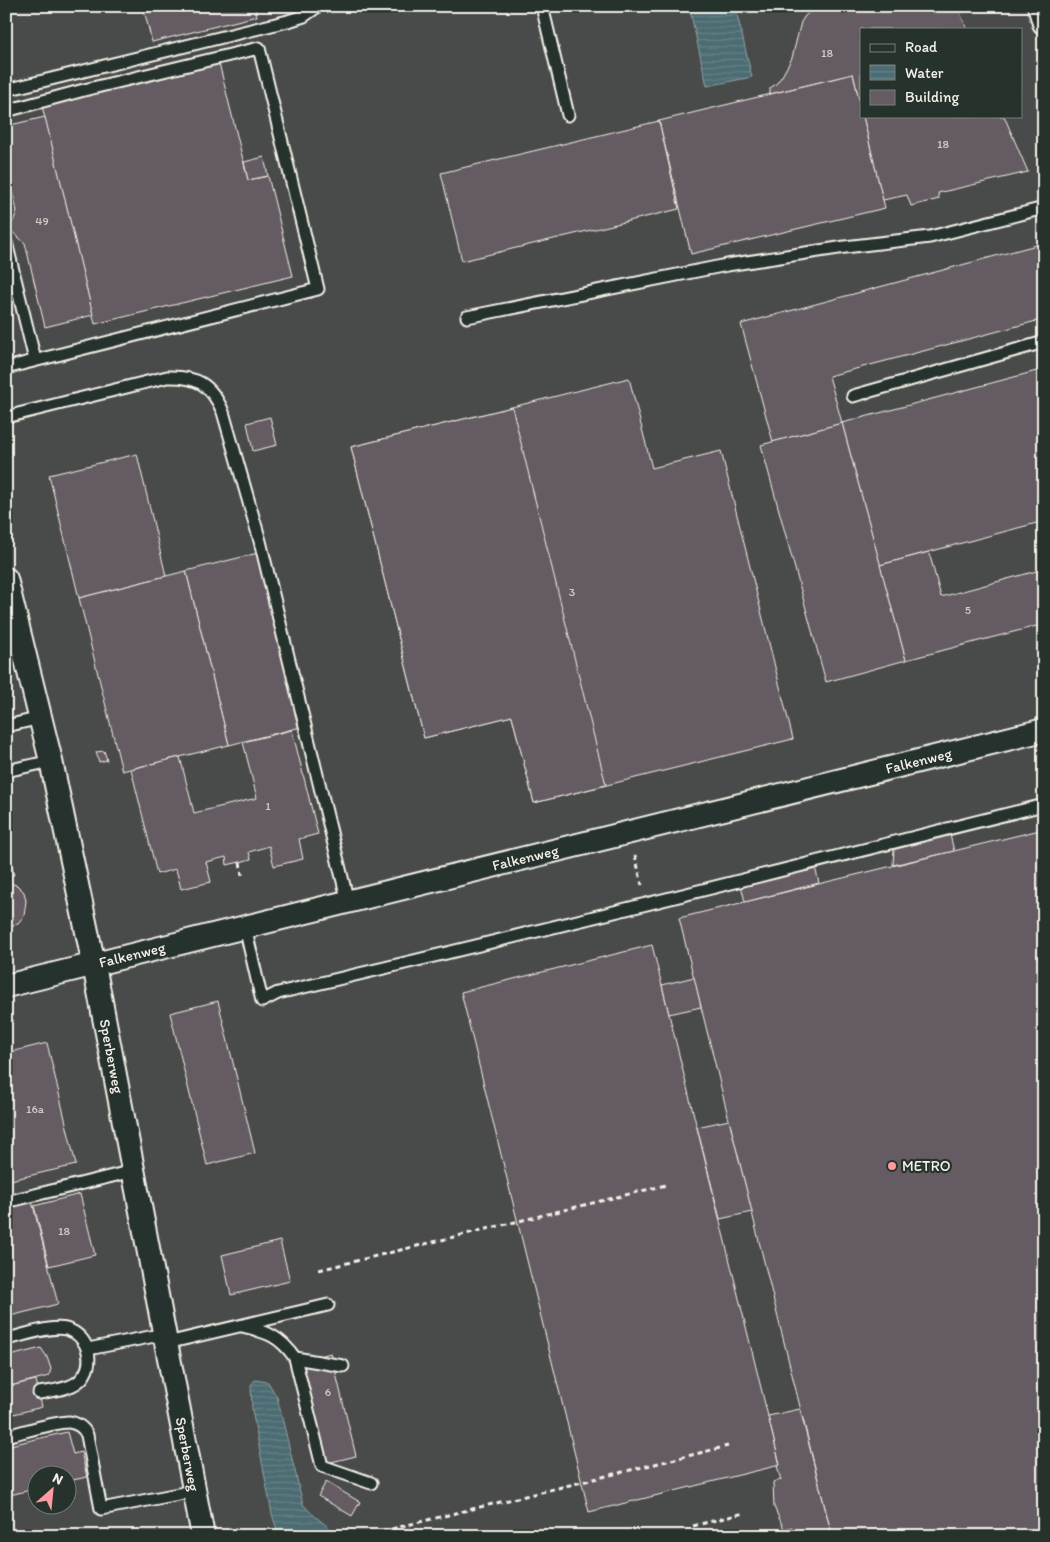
<svg xmlns="http://www.w3.org/2000/svg" width="1050" height="1542" font-family="Itim,sans-serif">
<style>
.built{fill:#494b4b;fill-rule:evenodd}
.water{fill:url(#water-rules);stroke:#8fa1a2}
.building{fill:#655c63;stroke:#f4f1e8}
.lines{fill:none;stroke-linecap:round;stroke-linejoin:round}
.lane-casing{stroke:#f4f1e8;stroke-width:15}
.street-casing{stroke:#f4f1e8;stroke-width:26}
.path{stroke:#f4f1e8;stroke-width:3;stroke-dasharray:5 4;stroke-linecap:butt}
.lane{stroke:#26332d;stroke-width:11}
.street{stroke:#26332d;stroke-width:22}
.poi-dot{fill:#ff9aa2;stroke:#26332d;stroke-width:2}
.labels{text-anchor:middle;dominant-baseline:central;stroke-width:4.5;stroke-linejoin:round;paint-order:stroke}
.number-label{font-size:12px;fill:#d0ccc7}
.street-label{font-size:15px;fill:#f4f1e8;stroke:#26332d}
.poi-label{font-size:15px;fill:#f4f1e8;stroke:#26332d;text-anchor:start}
</style>
<defs>
<pattern id="water-rules" width="6" height="5" patternUnits="userSpaceOnUse" patternTransform="scale(1.25)"><rect width="6" height="5" fill="#4c6c73"/><path d="M0 2.5h6" fill="none" stroke="#668187"/></pattern>
</defs>
<rect width="100%" height="100%" fill="#393f3d"/>
<filter id="ink" filterUnits="userSpaceOnUse"><feTurbulence type="fractalNoise" baseFrequency=".02" numOctaves="2"/><feDisplacementMap in="SourceGraphic" scale="10" xChannelSelector="R" yChannelSelector="G"/><feConvolveMatrix kernelMatrix="1 2 1 2 8 2 1 2 1" color-interpolation-filters="sRGB"/></filter>
<g filter="url(#ink)">
<path class="built" d="M6,6H1044V1536H6ZM861,29H1021V116H861ZM38,1474H68V1504H38Z"/>
<g class="water">
<path d="M689,6H735L752,77L707,86Z"/>
<path d="M255,1380L268,1382L277,1397L303,1504C314,1518 326,1523 337,1536H279L272,1514L252,1410L251,1385Z"/>
</g>
<g class="building">
<path d="M143,6H255L257,16L152,42Z"/>
<path d="M816,6H957L967,29H861V108L853,74L770,94V88L776,84L782,76L792,58L801,22L805,16Z"/>
<path d="M219,63L248,180L268,176L293,276L95,324L42,106Z"/>
<path d="M853,74L861,108V116H863L885,208L691,254L659,121Z"/>
<path d="M863,116H1004L1028,172L938,193L939,199L911,206L907,195L883,200Z"/>
<path d="M45,117L93,315L45,327L25,243L10,230L17,211L6,167V126Z"/>
<path d="M659,121L679,209L462,261L441,173Z"/>
<path d="M264,157L268,176L248,180L244,162Z"/>
<path d="M1044,243V319L829,376L842,423L773,442L741,324Z"/>
<path d="M1044,369V521L880,565L842,423Z"/>
<path d="M629,378L652,468L721,451L793,739L534,803L512,716L424,738L351,447Z"/>
<path d="M512,407L606,785L534,803L512,716L424,738L351,447Z"/>
<path d="M270,417L277,445L253,451L247,423Z"/>
<path d="M842,423L906,660L826,682L761,445Z"/>
<path d="M137,454L166,576L79,598L49,475Z"/>
<path d="M929,552L941,597L1044,569V624L906,660L880,565Z"/>
<path d="M258,553L301,727L229,745L186,571Z"/>
<path d="M186,571L229,745L122,771L79,598Z"/>
<path d="M292,730L318,834L299,839L303,859L274,866L269,846L249,852L251,859L240,862L227,865L226,857L206,862L211,882L181,889L176,869L157,874L131,769L180,757L194,813L257,798L243,742Z"/>
<path d="M104,751L107,760L99,762L96,752Z"/>
<path d="M1044,829V1528L1010,1536H832L679,918Z"/>
<path d="M950,835L954,851L893,865L894,849Z"/>
<path d="M6,844L14,875L6,877Z"/>
<path d="M815,867L819,883L745,902L741,885Z"/>
<path d="M6,881L18,886L24,892L26,901L24,916L18,923L6,929Z"/>
<path d="M652,945L780,1465L589,1512L461,992Z"/>
<path d="M694,977L701,1007L669,1014L662,985Z"/>
<path d="M218,1001L255,1153L207,1165L170,1013Z"/>
<path d="M47,1043L76,1165L6,1181V1053Z"/>
<path d="M729,1120L752,1212L720,1219L697,1127Z"/>
<path d="M6,1128L11,1148L6,1150Z"/>
<path d="M80,1194L95,1255L49,1266L34,1206Z"/>
<path d="M32,1201L58,1304L6,1317V1208Z"/>
<path d="M280,1241L290,1281L231,1295L222,1255Z"/>
<path d="M41,1348L47,1357L51,1369L49,1376L6,1387V1357Z"/>
<path d="M331,1353L356,1456L323,1464L299,1361Z"/>
<path d="M36,1380L42,1407L6,1416V1387Z"/>
<path d="M800,1409L832,1536H795L792,1527L784,1529L774,1507L773,1482L781,1480L777,1466L780,1465L768,1416Z"/>
<path d="M67,1432L73,1454L81,1452L87,1477L68,1481V1474H38V1488L6,1496V1446Z"/>
<path d="M326,1482L360,1502L352,1516L318,1496Z"/>
</g>
<g class="lines">
<g class="lane-casing">
<g id="lane">
<path d="M542,6L568,115"/>
<path d="M6,90L288,21L304,16L318,6"/>
<path d="M6,111L84,90L259,48L318,289L6,368"/>
<path d="M6,242L35,360"/>
<path d="M467,317L727,265L845,247L930,237L1044,208"/>
<path d="M853,396L1044,342"/>
<path d="M6,417L167,377C197,376 211,384 223,412L260,541L348,902"/>
<path d="M6,726L41,718"/>
<path d="M6,771L51,761"/>
<path d="M245,927L262,1001L278,993C534,934 788,868 1044,805"/>
<path d="M6,1202L133,1171"/>
<path d="M242,1326C267,1332 280,1336 295,1358L322,1466L371,1483"/>
<path d="M6,1339C22,1336 51,1325 66,1329C89,1335 97,1365 79,1381C70,1389 51,1391 39,1393"/>
<path d="M167,1343L328,1305"/>
<path d="M88,1349L165,1334"/>
<path d="M295,1358L343,1366"/>
<path d="M6,1436C19,1433 58,1421 69,1422C77,1423 84,1428 87,1435L101,1509L194,1491"/>
</g>
</g>
<g class="street-casing">
<g id="street">
<path d="M1039,6L1044,23"/>
<path id="s1" d="M6,579L51,761L94,965L203,1536"/>
<path id="s2" d="M6,986L1044,730"/>
</g>
</g>
<g class="path">
<path d="M635,855L642,885"/>
<path d="M240,862L242,875"/>
<path d="M319,1270L666,1185"/>
<path d="M693,1526L744,1513"/>
<path d="M383,1531L728,1446"/>
</g>
<use href="#lane" class="lane"/>
<use href="#street" class="street"/>
</g>
</g>
<circle class="poi-dot" cx="892" cy="1166" r="5"/>
<g class="labels">
<g class="number-label">
<text x="827" y="53">18</text>
<text x="943" y="144">18</text>
<text x="42" y="221">49</text>
<text x="572" y="592">3</text>
<text x="968" y="610">5</text>
<text x="268" y="806">1</text>
<text x="35" y="1109">16a</text>
<text x="64" y="1231">18</text>
<text x="328" y="1392">6</text>
</g>
<g class="street-label">
<text stroke="none"><textPath href="#s2" startOffset="940">Falkenweg</textPath></text>
<text stroke="none"><textPath href="#s2" startOffset="535">Falkenweg</textPath></text>
<text stroke="none"><textPath href="#s2" startOffset="130">Falkenweg</textPath></text>
<text stroke="none"><textPath href="#s1" startOffset="489">Sperberweg</textPath></text>
<text stroke="none"><textPath href="#s1" startOffset="894">Sperberweg</textPath></text>
</g>
<g class="poi-label">
<text x="902" y="1166">METRO</text>
</g>
</g>
<rect width="1050" height="1542" fill="none" stroke="#26332d" stroke-width="25"/>
<rect x="12" y="12" width="1025" height="1517" fill="none" stroke="#f4f1e8" stroke-width="2" filter="url(#ink)"/>
<rect x="860" y="28" width="162" height="90" fill="#26332d" stroke="#787f78"/>
<rect x="870" y="44" width="25" height="8" fill="#26332d" stroke="#787f78"/>
<text x="905" y="52" font-size="15" fill="#f4f1e8">Road</text>
<rect x="870" y="65" width="25" height="15" fill="url(#water-rules)" stroke="#787f78"/>
<text x="905" y="78" font-size="15" fill="#f4f1e8">Water</text>
<rect x="870" y="90" width="25" height="15" fill="#655c63" stroke="#787f78"/>
<text x="905" y="102" font-size="15" fill="#f4f1e8">Building</text>
<g transform="translate(52 1490) rotate(27)"><circle r="24" fill="#26332d" stroke="#787f78"/>
<path d="M0-4L9 19L0 12L-9 19Z" fill="#ff9aa2"/>
<text y="-8" font-size="14" font-weight="bold" text-anchor="middle" fill="#f4f1e8">N</text>
</g>
</svg>
